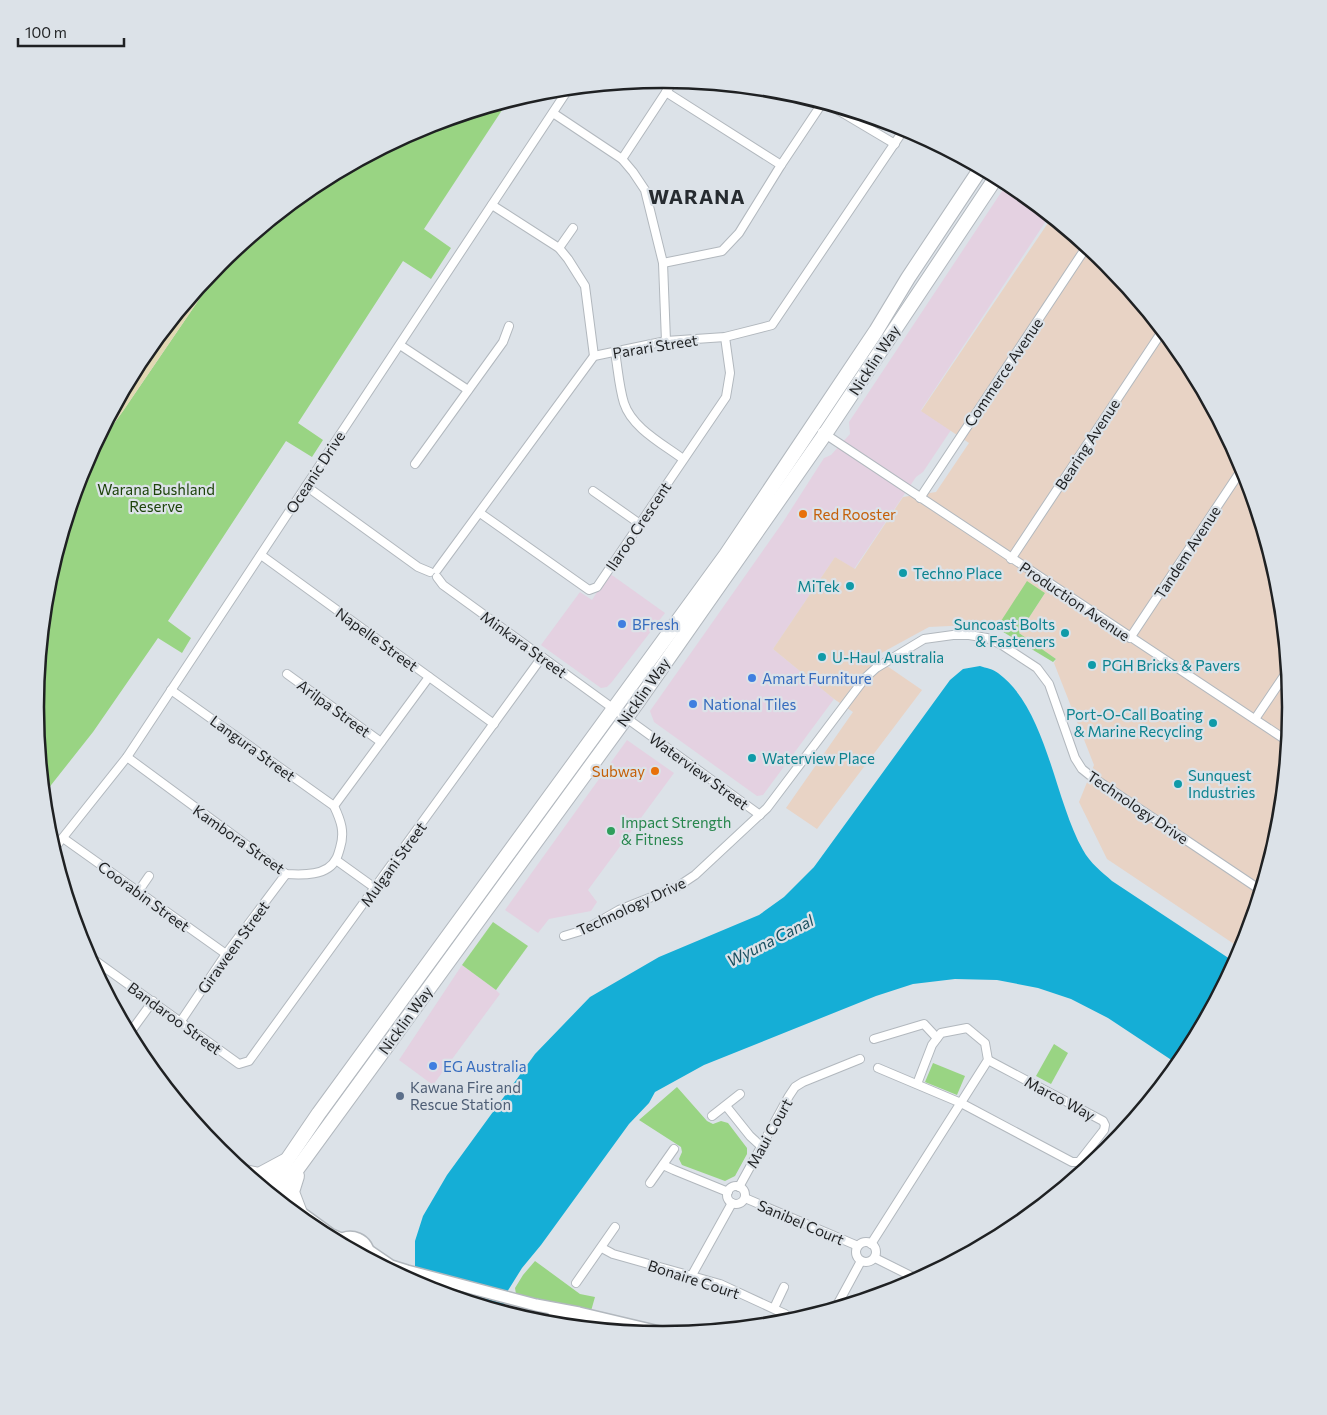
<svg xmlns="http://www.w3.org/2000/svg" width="1327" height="1415" font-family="Commissioner,sans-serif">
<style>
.commercial{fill:#e4d1e1}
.industrial{fill:#e8d3c5}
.green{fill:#99d483}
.sand{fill:#e2d8b3}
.water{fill:#15aed6}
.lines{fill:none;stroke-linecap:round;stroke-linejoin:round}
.street-casing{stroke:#b2b8be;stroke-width:10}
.secondary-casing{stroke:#b2b8be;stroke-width:14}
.highway-casing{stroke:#b2b8be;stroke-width:16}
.street{stroke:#fff;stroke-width:8}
.secondary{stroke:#fff;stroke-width:11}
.highway{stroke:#fff;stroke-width:14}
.food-dot{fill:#e8710a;stroke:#dce2e8;stroke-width:2}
.culture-dot{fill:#0f9aa8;stroke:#dce2e8;stroke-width:2}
.shop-dot{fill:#3f7fe0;stroke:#dce2e8;stroke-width:2}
.leisure-dot{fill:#2e9e5b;stroke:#dce2e8;stroke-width:2}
.service-dot{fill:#5c6f8a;stroke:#dce2e8;stroke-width:2}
.labels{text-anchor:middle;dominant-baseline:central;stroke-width:4.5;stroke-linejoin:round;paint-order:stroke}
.street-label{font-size:15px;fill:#1f2123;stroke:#dce2e8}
.park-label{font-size:15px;fill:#1d430a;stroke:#dce2e8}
.food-label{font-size:15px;fill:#c56008;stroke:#dce2e8;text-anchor:start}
.culture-label{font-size:15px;fill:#0d838f;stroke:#dce2e8;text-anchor:start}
.shop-label{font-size:15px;fill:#366cbe;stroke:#dce2e8;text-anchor:start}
.leisure-label{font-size:15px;fill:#27864d;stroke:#dce2e8;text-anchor:start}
.service-label{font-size:15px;fill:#4e5e75;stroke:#dce2e8;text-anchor:start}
.water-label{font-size:16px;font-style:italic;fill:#195060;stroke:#dce2e8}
.district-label{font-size:20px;font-weight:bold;letter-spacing:1px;fill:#262b30;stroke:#dce2e8}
.rim{fill:none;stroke:#1f2123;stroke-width:2.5}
</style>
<rect width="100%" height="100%" fill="#dce2e8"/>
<g class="commercial">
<path d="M1008,182L1050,215L921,410L951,430L923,472L916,477L854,569L835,557L773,649L834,699L763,795L757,796L654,722L650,711L783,522L824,458L831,455L850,434L849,422Z"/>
<path d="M609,573L665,613L611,683L607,687L601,688L541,645L580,592L592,600Z"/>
<path d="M627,740L674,773L588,890L597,902L591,911L549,919L538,933L505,910Z"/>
<path d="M462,965L496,990L500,994L433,1085L399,1060Z"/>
</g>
<path class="industrial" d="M1052,217L1108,263L1186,359L1244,467L1280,585L1292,708L1280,830L1243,950L1107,859L1079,802L1094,765L1054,663L1056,659L1019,633L1045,593L1028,582L1001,622L998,620L992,624L929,627L874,657L922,690L817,829L786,808L853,712L834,699L773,649L835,557L855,569L903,497L936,492L969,443L921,411Z"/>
<g class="green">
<path d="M508,101L424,229L451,248L431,279L403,261L298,423L323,440L312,457L286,441L168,621L191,638L182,653L158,638L93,732L44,794L35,707L47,585L83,466L123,411L230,254L315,185L423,127Z"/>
<path d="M1027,581L1045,593L1019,633L1056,659L1053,662L995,627L999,620L1001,621Z"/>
<path d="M493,922L528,946L496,990L462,965Z"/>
<path d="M1054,1044L1068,1053L1051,1084L1036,1076Z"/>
<path d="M933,1063L965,1076L957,1095L925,1082Z"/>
<path d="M677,1087L707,1121L713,1124L721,1121L728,1123L747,1148V1154L735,1176L725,1181L682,1165L679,1159L682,1152L681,1147L639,1120Z"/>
<path d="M535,1261L580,1294L595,1297L591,1311L516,1294L515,1288L523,1275Z"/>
<path d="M503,1308L559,1326L541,1324L503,1313Z"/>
</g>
<path class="sand" d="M230,254L123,411L83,466L141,358L219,263Z"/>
<path class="water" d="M980,666C986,668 993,669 998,673C1047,709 1054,799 1083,850C1090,863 1102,872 1112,881L1236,963L1186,1057L1179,1065L1108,1018L1071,999L1038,988L997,980L955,979L913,984L876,996L704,1065L655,1092L649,1103L629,1124L541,1245L522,1268L507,1292L503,1313L423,1288L411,1282L415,1266V1241L423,1216L447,1175L535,1054L590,997L659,957L759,915L784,897L814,867L950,680L963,669Z"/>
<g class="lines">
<g class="street-casing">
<g id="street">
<path d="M666,92L781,165"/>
<path d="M826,103L895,144"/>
<path d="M553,113L622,159L633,172L645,190L663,263L666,341"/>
<path d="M622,159L674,80"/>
<path d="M492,205L559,248L568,259L585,286L594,356"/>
<path d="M559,248L573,228"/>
<path d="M663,263L722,251L739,233L781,165L823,102"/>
<path d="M400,345L468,390"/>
<path d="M615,352C618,369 619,387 624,403C632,428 663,444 683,459"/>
<path d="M822,432L1289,742"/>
<path d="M415,464L503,342L509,326"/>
<path d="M306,486L418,567L430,572"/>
<path d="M593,491L640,524"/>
<path d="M920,498L1087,246"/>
<path d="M480,513L589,590L597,587L726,397L730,373L725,337"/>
<path d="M261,555L494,724"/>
<path d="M1011,559L1163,330"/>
<path d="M437,570L594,356L666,341L725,337L772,325L905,128"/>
<path d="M437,577L443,585L760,815"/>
<path d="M1130,638L1244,466"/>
<path d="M287,674L381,742"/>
<path d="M1255,719L1288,670"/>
<path d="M127,757L286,874C302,875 328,876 336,859C338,856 339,851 340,848C345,832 341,821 334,806L171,690"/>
<path d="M334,806L429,677"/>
<path d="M63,838L226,954"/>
<path d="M53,850L127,757L569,88"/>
<path d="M336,860L375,888"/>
<path d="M138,892L149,876"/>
<path d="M564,936L584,930L619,910L677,887L695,875L767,808L865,678L876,668L924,639L953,635H969L987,638L1002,645L1037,668L1049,684L1075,758L1082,769L1092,777L1262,891"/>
<path d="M86,954L239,1064L249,1061L542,657"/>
<path d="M181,1021L226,954L286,874"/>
<path d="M129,1034L153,1001"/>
<path d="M874,1039L924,1024L937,1038"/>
<path d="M878,1068L961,1103L1072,1162H1079L1104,1130L1105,1125L1103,1121L988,1060"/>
<path d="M726,1106L750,1136L762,1147"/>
<path d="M712,1116L740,1094"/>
<path d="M235,1165L268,1188"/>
<path d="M663,1165L674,1170L728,1192"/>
<path d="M650,1183L674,1149"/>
<circle cx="736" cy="1195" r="9"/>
<path d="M739,1187L789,1096L795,1087L803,1082L860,1059"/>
<path d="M745,1198L858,1246"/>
<circle cx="866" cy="1252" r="10"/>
<path d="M871,1244L988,1060L985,1043L967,1028L941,1033L932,1045L917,1084"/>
<path d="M602,1248L613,1254L720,1284L785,1314"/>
<path d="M875,1258L919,1280"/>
<path d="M692,1275L732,1203"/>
<path d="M576,1283L615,1227"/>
<path d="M774,1308L784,1287"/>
<path d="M835,1309L861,1261"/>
</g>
</g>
<g class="secondary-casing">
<g id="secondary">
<path d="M271,1191L330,1234L341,1239"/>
<path d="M337,1242C351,1232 368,1239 369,1257"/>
<path d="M369,1251L391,1266L407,1271L536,1305L579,1313L672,1335"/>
<path d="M554,1313L608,1331"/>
</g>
</g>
<g class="highway-casing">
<g id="highway">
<path d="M245,1172L259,1175L285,1161"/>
<path d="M297,1176L292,1192L300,1213"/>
<path d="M266,1191L319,1113L726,555L876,331L908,278L981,168"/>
<path d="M276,1198L639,700L825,434L997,176"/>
</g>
</g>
<use href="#street" class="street"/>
<use href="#secondary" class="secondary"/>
<use href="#highway" class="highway"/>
</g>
<g class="food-dot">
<circle cx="803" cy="514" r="5"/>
<circle cx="655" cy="771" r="5"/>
</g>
<g class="culture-dot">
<circle cx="903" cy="573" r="5"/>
<circle cx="850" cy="586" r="5"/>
<circle cx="1065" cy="633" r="5"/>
<circle cx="822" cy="657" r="5"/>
<circle cx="1092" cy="665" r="5"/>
<circle cx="1213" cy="723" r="5"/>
<circle cx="752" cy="758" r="5"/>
<circle cx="1178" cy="784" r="5"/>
</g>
<g class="shop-dot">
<circle cx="622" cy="624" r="5"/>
<circle cx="752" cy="678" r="5"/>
<circle cx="693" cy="704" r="5"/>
<circle cx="433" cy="1066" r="5"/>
</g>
<circle class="leisure-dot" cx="611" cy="831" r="5"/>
<circle class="service-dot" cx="400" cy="1096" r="5"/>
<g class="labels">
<g class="street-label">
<text transform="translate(655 346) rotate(-9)">Parari Street</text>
<text transform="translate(874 360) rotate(-57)">Nicklin Way</text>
<text transform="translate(1003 372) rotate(-56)">Commerce Avenue</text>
<text transform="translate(1087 444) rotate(-57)">Bearing Avenue</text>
<text transform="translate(315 472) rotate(-57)">Oceanic Drive</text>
<text transform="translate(638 526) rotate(-56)">Ilaroo Crescent</text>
<text transform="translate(1187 552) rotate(-57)">Tandem Avenue</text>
<text transform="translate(1075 601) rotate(34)">Production Avenue</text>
<text transform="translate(377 639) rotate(36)">Napelle Street</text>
<text transform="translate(524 644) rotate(36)">Minkara Street</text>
<text transform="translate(643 692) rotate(-55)">Nicklin Way</text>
<text transform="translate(334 708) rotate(36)">Arilpa Street</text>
<text transform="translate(253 748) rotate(36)">Langura Street</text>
<text transform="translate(699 771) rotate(36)">Waterview Street</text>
<text transform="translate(1138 807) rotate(34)">Technology Drive</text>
<text transform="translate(239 839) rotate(35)">Kambora Street</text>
<text transform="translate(393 864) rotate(-54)">Mulgani Street</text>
<text transform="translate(144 896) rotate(36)">Coorabin Street</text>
<text transform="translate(631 906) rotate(-25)">Technology Drive</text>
<text transform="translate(233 947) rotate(-54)">Giraween Street</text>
<text transform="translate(175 1018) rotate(36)">Bandaroo Street</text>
<text transform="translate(405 1020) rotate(-54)">Nicklin Way</text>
<text transform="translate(1060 1098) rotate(28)">Marco Way</text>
<text transform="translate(769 1133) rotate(-61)">Maui Court</text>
<text transform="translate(801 1222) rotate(23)">Sanibel Court</text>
<text transform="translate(694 1279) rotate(18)">Bonaire Court</text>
</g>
<g class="park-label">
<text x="156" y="489">Warana Bushland<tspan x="156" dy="17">Reserve</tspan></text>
</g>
<g class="food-label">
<text x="813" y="514">Red Rooster</text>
<text x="645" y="771" text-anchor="end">Subway</text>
</g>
<g class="culture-label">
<text x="913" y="573">Techno Place</text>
<text x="840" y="586" text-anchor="end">MiTek</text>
<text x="1055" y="624" text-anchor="end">Suncoast Bolts<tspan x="1055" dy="17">&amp; Fasteners</tspan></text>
<text x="832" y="657">U-Haul Australia</text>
<text x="1102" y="665">PGH Bricks &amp; Pavers</text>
<text x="1203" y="714" text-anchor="end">Port-O-Call Boating<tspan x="1203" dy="17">&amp; Marine Recycling</tspan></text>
<text x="762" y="758">Waterview Place</text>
<text x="1188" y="775">Sunquest<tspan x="1188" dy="17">Industries</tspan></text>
</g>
<g class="shop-label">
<text x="632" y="624">BFresh</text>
<text x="762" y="678">Amart Furniture</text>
<text x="703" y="704">National Tiles</text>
<text x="443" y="1066">EG Australia</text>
</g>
<g class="leisure-label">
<text x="621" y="822">Impact Strength<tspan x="621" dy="17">&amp; Fitness</tspan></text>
</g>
<g class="service-label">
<text x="410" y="1087">Kawana Fire and<tspan x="410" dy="17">Rescue Station</tspan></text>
</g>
<g class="water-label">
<text transform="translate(770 940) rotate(-27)">Wyuna Canal</text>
</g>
<g class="district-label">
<text x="697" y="196">WARANA</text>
</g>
</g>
<path d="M0 0H1327V1415H0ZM44 707a619 619 0 1 1 1238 0a619 619 0 1 1-1238 0Z" fill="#dce2e8" fill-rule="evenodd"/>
<path class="rim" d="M44 707a619 619 0 1 1 1238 0a619 619 0 1 1-1238 0Z"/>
<path d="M18 38v8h106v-8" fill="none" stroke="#1f2123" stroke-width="2.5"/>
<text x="25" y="38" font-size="15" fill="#1f2123" stroke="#dce2e8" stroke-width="4" paint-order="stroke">100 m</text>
</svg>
